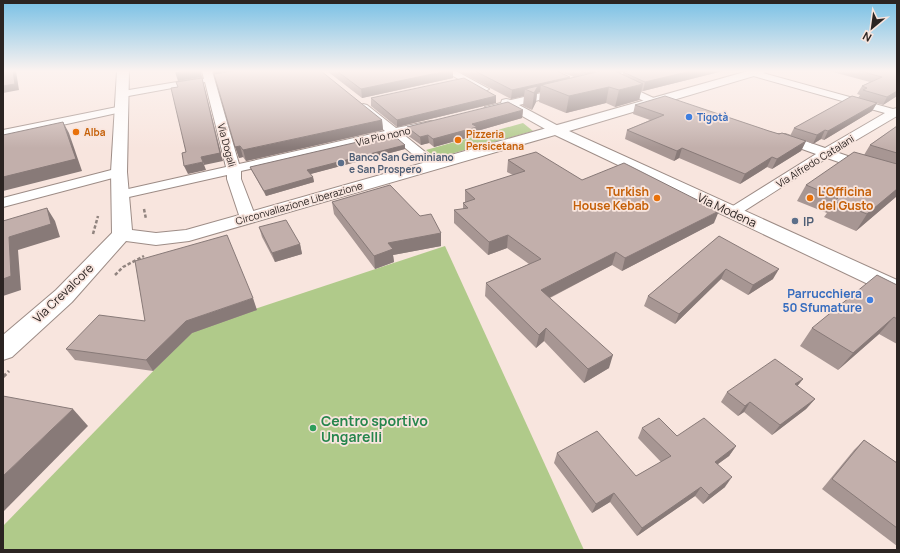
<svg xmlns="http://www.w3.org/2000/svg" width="900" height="553" font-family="Manrope,sans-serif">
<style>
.green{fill:#b0ca8a}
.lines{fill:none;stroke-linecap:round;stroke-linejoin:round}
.minor-casing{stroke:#9d8c86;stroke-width:2}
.secondary-casing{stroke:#9d8c86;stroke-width:2}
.path-far1{stroke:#91847f;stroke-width:2.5;stroke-dasharray:3.5 2;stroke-linecap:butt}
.path{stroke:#91847f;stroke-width:3;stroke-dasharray:4.5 2.5;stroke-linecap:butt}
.minor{fill:#fff;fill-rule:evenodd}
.secondary{fill:#fff;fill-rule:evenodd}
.wall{fill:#a79693}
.shaded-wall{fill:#887a78}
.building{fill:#c2afab;stroke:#887a78}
.shop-dot{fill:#3f7fe0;stroke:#f8e5de;stroke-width:1.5}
.food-dot{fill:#e8710a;stroke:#f8e5de;stroke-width:1.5}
.service-dot{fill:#5c6f8a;stroke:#f8e5de;stroke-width:1.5}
.leisure-dot{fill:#2e9e5b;stroke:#f8e5de;stroke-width:1.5}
.labels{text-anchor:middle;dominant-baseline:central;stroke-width:3.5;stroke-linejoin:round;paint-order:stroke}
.far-shop-label{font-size:10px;font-weight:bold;fill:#366cbe;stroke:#f8e5de;text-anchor:start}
.far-food-label{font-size:10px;font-weight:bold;fill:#c56008;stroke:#f8e5de;text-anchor:start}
.far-street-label{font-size:10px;fill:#2b2422;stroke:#f8e5de}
.far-service-label{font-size:10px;font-weight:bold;fill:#4e5e75;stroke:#f8e5de;text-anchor:start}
.food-label{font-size:12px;font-weight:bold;fill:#c56008;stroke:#f8e5de;text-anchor:end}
.street-label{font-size:12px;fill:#2b2422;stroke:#f8e5de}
.service-label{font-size:12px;font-weight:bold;fill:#4e5e75;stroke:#f8e5de;text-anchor:start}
.shop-label{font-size:12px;font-weight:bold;fill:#366cbe;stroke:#f8e5de;text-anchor:end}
.near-leisure-label{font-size:14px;font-weight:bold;fill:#27864d;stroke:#f8e5de;text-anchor:start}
</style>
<rect width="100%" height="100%" fill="#f8e5de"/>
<g class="green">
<path d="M523,123L533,131L436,158L426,150Z"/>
<path d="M445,246L584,550H3V526L194,329Z"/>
</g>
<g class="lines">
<g class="minor-casing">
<g id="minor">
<path d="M202,71H212L239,164L385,131L359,109L358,107L363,104L367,105L396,128L431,121L435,122L437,124L435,126L403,134L440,164L438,167H428L392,137L241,171V179L256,218L253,221L248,223L243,221L240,218L227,179V175L120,199L115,198L113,195L115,192L226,167L205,82L123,97L118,94L123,91L201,78L204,79Z"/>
<path d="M444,71H456L489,89L484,92L480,91Z"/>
<path d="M583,71H595L658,100L659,102L658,104H650Z"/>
<path d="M750,71H756L893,109L897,108V116L836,152L897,173V182L827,158L738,215L733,217L728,215L725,212L728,209L816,154L777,140L775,137L777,134H785L825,148L885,113L750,75L748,73Z"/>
<path d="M563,88L568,91L567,93L519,105L562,128L564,131L562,134H554L508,108L489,112L484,109L485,107L501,103L502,100L506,99L511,100Z"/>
<path d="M122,106L127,109L126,111L3,138V130Z"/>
<path d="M119,168L124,169L126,172L124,175L3,207V198Z"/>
</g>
</g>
<g class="secondary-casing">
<path id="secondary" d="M117,71H129L127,172L132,230L156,233L186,230L748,71H766L764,73L569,131L897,280V297L889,294L555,135L189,241L156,245L126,241L72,302L12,357L3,360V335L56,290L112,233L111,172Z"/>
</g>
<g class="path-far1">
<path d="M144,209L146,219"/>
<path d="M93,234L98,216"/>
<path d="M115,275L123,267L144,256"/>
</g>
<path class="path" d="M3,377L9,371"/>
<use href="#minor" class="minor"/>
<use href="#secondary" class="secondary"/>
</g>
<g class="wall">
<path d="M213,71L382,120L383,130L246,161L243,157L239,158Z"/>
<path d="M327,71H453V78L362,98Z"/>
<path d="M458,71H557L570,77V78L574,77L558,71H596V72L599,71H598H628L619,73L623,75V72L723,71L643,91H641L639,100L615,107L606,103L566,113L539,102L540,92L537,93L536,102L532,110L523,106L524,96L511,99Z"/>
<path d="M829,71H897V96L883,105L858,98L860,95L857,94L862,86L870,82Z"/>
<path d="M496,96V103L397,127L371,106V98Z"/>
<path d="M877,103L872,111L824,140L821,139L813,144L806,141L801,151L772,169L767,167L740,184L679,158L674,161L625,139L627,130L650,120L633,114L635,105L769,131L779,134L790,136L794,128Z"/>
<path d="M523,110L522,118L477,131V135L434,147L429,143L421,145L407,135V127Z"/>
<path d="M897,126V196L856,231L824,217L827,213L797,201L806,185L864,155L870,145Z"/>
<path d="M405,145V149L310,174L313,177L314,182L266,196L252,171L250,167Z"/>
<path d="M508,160L582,180L714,223L622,271L612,265L550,298L609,368L584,383L544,341L536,348L485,296L486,283L529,264L507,248L488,255L454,223V210L463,209V203L465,202V190L513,175L507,172Z"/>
<path d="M332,202L420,216L441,233V246L393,255L394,262L375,269L334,214Z"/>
<path d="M259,227L300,244L302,254L275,262L262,237Z"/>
<path d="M719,236L773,279L748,295L721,279L675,324L644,306L648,296Z"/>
<path d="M897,285V344L879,334L838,370L800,346L812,328Z"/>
<path d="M257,310L192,333L153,371L75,360L66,349L145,321Z"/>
<path d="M803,379L797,386L815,399L806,409L772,435L744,412L738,416L721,402L727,392Z"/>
<path d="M642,428L677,436L736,446L729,456L718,464L725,487L703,504L695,496L637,536L610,502L592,513L554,463L557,453L636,476L661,462L638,438Z"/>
<path d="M864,440L897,463V546L822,489L854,450Z"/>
</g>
<g class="shaded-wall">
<path d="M13,71H16L19,90L3,93V86Z"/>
<path d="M181,71H201L202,77L178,81L175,72Z"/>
<path d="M213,71H237L214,74Z"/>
<path d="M447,71H453V78L362,98L361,89Z"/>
<path d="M596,71L594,79L584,81L586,73Z"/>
<path d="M610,71H628L609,75Z"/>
<path d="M691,71H723L643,91L645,82Z"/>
<path d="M570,77L568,86L541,85L540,92L537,93L536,102L532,110L534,93L525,89L524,96L511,99L512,90Z"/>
<path d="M202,78L223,161L204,165L201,157Z"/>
<path d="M643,84L639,100L615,107L619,90Z"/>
<path d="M609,87L606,103L566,113L569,96Z"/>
<path d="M897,91V96L883,105L887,97Z"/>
<path d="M496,96V103L397,127V120Z"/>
<path d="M877,103L872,111L824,140L828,131Z"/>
<path d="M523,110L522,118L477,131V135L434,147L433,139L472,124Z"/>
<path d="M382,120L383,130L246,161L243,150Z"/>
<path d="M63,122L69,133L82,171L3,191V177Z"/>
<path d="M825,130L821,139L813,144L817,135Z"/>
<path d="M428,135L429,143L421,145L420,137Z"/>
<path d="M806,141L801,151L772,169L777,159Z"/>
<path d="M405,145V149L307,175V170Z"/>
<path d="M240,146L243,157L239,158L235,147Z"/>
<path d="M682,148L679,158L674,161L677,151Z"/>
<path d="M772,157L767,167L740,184L745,174Z"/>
<path d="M203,162L206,170L188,174L184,166Z"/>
<path d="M313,177L314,182L266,196L264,191Z"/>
<path d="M897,189V196L856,231L867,214Z"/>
<path d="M47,208L55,221L60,237L18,250L21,290L3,296V279L9,237Z"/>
<path d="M719,211L714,223L622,271L625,258Z"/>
<path d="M441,233V246L393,255L394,262L375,269L374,256L388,243Z"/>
<path d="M508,235L507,248L488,255L489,242Z"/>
<path d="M300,244L302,254L275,262L272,253Z"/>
<path d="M616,252L612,265L539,303L541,290Z"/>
<path d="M726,269L721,279L675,324L679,314Z"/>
<path d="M779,269L773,279L748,295L753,285Z"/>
<path d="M253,298L257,310L192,333L153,371L146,360L186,321Z"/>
<path d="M894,317L879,334L838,370L853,353Z"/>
<path d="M546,328L544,341L536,348L539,335Z"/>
<path d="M613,355L609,368L584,383L588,369Z"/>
<path d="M803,379L795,389V384Z"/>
<path d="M815,399L806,409L772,435L780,425Z"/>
<path d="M750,402L744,412L738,416L745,406Z"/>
<path d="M73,409L88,426L3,512V476Z"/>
<path d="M736,446L729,456L708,471L715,462Z"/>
<path d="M732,477L725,487L703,504L709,495Z"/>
<path d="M701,487L695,496L637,536L642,528Z"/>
<path d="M614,493L610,502L592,513L596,504Z"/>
</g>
<g class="building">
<path d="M3,71H13L15,84L3,86Z"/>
<path d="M235,71H321L382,120L243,150L240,146L235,147L214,74Z"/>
<path d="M337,71H447L361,89Z"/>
<path d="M475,71H557L570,77L512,90Z"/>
<path d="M581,71H595L586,73Z"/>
<path d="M601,71H615L643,84L619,90L609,87L569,96L541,85Z"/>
<path d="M630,71H691L645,82L623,72Z"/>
<path d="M860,71H897V91L887,97L863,90L867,88L862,86L882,77Z"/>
<path d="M202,78L220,153L201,157L203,162L184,166L182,153L186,152L171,88L178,87L176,82Z"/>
<path d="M464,78L496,96L397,120L371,98Z"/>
<path d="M538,86L534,93L525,89Z"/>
<path d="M665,96L769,131L779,134L782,133L806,141L777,159L772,157L745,174L682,148L677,151L627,130L664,115L635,105Z"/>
<path d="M852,96L877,103L828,131L825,130L817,135L794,128Z"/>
<path d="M508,102L523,110L472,124L477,127L433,139L428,135L420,137L407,127Z"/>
<path d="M63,122L76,159L3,177V135Z"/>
<path d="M897,126V153L870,145Z"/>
<path d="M392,134L405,145L307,170L313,177L264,191L250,167Z"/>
<path d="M536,152L582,180L624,163L719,211L625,258L616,252L541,290L613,355L588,369L546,328L539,335L486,283L541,259L508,235L489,242L454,210L468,208L463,203L475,199L465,190L525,171L508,160Z"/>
<path d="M854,152L897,164V189L867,214L834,201L838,198L806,185Z"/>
<path d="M390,185L420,216L431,214L441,233L388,243L393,249L374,256L332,202Z"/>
<path d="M47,208L51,224L9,237L11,276L3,279V221Z"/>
<path d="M286,220L300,244L272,253L259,227Z"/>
<path d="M227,235L253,298L186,321L146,360L66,349L99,315L145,321L135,261Z"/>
<path d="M719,236L779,269L753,285L726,269L679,314L648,296Z"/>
<path d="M877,275L897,285V319L894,317L853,353L812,328Z"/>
<path d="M775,359L803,379L795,384L815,399L780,425L750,402L745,406L727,392Z"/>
<path d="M3,396L73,409L3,476Z"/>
<path d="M659,418L677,436L704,418L736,446L715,462L732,477L709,495L701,487L642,528L614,493L596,504L557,453L597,431L636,476L671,456L642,428Z"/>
<path d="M864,440L897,463V528L832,479Z"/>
</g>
<linearGradient id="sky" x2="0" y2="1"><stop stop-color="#78c0e5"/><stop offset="0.48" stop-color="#fcf3f0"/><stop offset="1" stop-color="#fcf3f0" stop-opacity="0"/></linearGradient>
<rect width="900" height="148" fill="url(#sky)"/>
<g class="shop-dot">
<circle cx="689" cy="117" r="4"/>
<circle cx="870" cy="300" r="4"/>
</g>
<g class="food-dot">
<circle cx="76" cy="132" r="4"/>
<circle cx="458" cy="140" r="4"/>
<circle cx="657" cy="198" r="4"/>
<circle cx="810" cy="198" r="4"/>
</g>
<g class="service-dot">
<circle cx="341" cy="163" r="4"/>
<circle cx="795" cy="221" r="4"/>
</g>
<circle class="leisure-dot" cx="313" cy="428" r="4"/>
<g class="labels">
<g class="far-shop-label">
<text x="697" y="117">Tigotà</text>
</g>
<g class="far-food-label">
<text x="84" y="132">Alba</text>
<text x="466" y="134">Pizzeria<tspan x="466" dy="12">Persicetana</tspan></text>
</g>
<g class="far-street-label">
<text transform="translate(383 136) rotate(-13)">Via Pio nono</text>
<text transform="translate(227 145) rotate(75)">Via Dogali</text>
<text transform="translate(815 161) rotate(-32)">Via Alfredo Catalani</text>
<text transform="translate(299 203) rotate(-16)">Circonvallazione Liberazione</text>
</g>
<g class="far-service-label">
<text x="349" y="157">Banco San Geminiano<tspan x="349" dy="12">e San Prospero</tspan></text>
</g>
<g class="food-label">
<text x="649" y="191">Turkish<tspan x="649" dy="14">House Kebab</tspan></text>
<text x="818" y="191" text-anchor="start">L'Officina<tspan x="818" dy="14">del Gusto</tspan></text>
</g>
<g class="street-label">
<text transform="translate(727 210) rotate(25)">Via Modena</text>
<text transform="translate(63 293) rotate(-44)">Via Crevalcore</text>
</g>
<g class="service-label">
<text x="803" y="221">IP</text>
</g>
<g class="shop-label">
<text x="862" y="293">Parrucchiera<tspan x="862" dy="14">50 Sfumature</tspan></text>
</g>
<g class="near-leisure-label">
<text x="321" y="420">Centro sportivo<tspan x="321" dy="16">Ungarelli</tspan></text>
</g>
</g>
<rect width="900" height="553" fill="none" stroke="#2b2422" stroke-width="8"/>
<g transform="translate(872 28) rotate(209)" stroke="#f8e5de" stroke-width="3" paint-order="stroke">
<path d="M0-3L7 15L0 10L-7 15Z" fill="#2b2422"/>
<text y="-6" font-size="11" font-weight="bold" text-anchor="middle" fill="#2b2422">N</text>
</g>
</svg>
